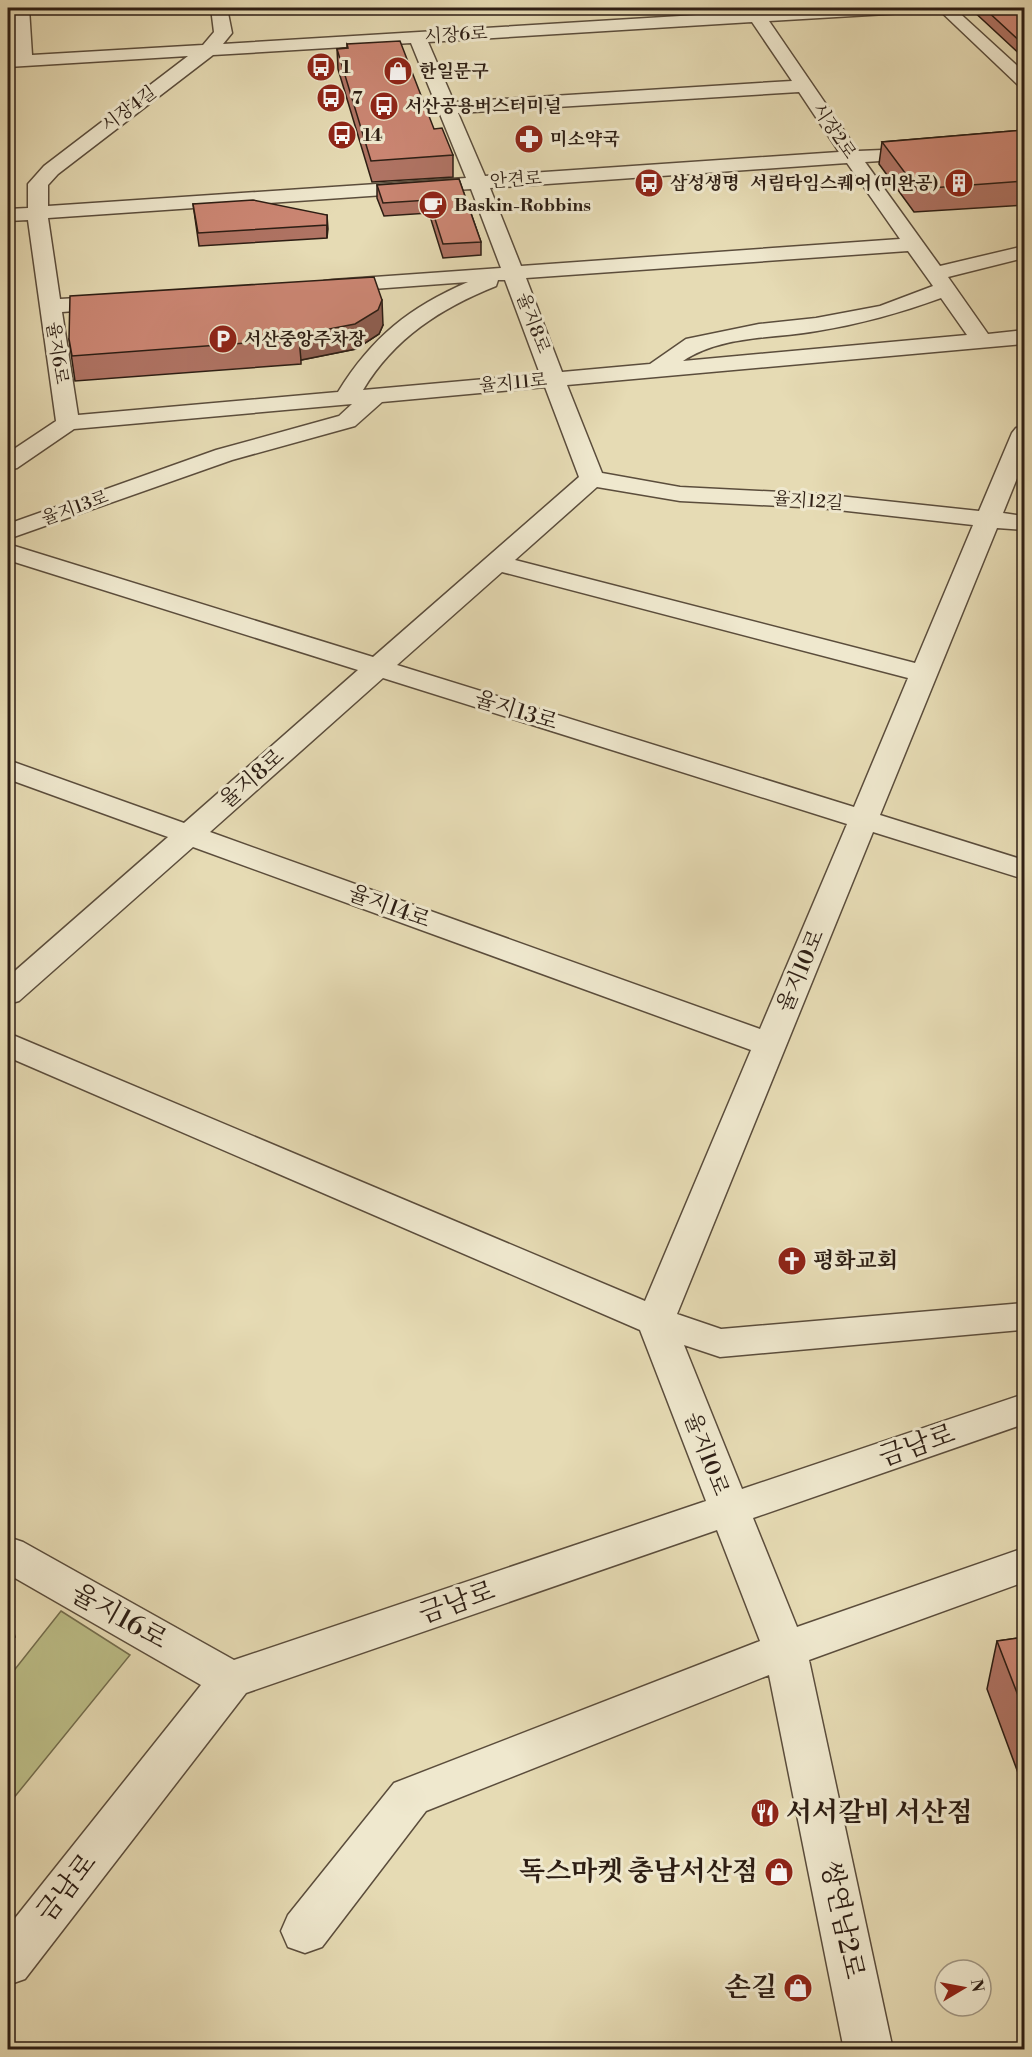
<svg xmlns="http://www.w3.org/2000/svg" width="1032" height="2057" font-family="'Libre Bodoni','Noto Serif KR',serif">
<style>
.green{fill:#bcbe88;stroke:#746e4e;stroke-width:1.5}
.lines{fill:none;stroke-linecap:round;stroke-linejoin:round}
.minor-casing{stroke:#5b4d3c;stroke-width:3}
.minor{fill:#efe8ce;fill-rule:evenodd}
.wall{fill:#af7363;stroke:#2d1e14;stroke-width:1.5}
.shaded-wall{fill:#8e5e50;stroke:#2d1e14;stroke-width:1.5}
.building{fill:#cb8673;stroke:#2d1e14;stroke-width:1.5}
.labels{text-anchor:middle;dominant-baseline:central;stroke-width:6;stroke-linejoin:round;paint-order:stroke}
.far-street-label{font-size:18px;fill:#2d1e14;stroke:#efe8ce}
.far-poi-label{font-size:18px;font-weight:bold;fill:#2d1e14;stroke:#efe8ce;text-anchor:start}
.street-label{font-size:22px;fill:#2d1e14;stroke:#efe8ce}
.poi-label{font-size:22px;font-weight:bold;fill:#2d1e14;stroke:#efe8ce;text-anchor:start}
.near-street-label{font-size:27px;fill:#2d1e14;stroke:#efe8ce}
.near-poi-label{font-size:27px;font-weight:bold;fill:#2d1e14;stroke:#efe8ce;text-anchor:end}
</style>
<rect width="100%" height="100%" fill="#e6dbb4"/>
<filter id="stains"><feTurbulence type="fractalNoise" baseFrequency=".00333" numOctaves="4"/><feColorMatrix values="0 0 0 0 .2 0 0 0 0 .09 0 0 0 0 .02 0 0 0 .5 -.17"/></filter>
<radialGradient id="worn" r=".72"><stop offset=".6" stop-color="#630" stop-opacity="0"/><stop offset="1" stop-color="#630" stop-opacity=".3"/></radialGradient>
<path class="green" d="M61,1611L130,1655L8,1805V1678Z"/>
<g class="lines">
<g class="minor-casing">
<g id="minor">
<path d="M13,8H29L32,55L203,45L214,32L211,8H227L232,33L223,44L746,12L743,8H759L762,11L828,8H912L910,12L904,13L769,21L858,151L931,148L934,152L931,156L924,158L865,162L940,266L1024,246V258L948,277L988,334L1024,330V344L567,385L602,473L680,487L820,494L979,511L1012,433L1016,428L1024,426V461L1003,513L1024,516V530L997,528L880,815L1024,860V879L873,832L677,1314L721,1329L1024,1303V1329L1021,1330L720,1357L684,1345L742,1489L1024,1394V1424L753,1518L797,1627L1024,1548V1582L809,1660L893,2050H844L769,1675L426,1811L322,1947L305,1953L288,1947L281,1931L288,1915L394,1783L760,1641L717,1530L246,1693L25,1979L8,1985V1927L201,1685L8,1574V1537L23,1542L234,1660L706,1501L640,1330L8,1057V1033L645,1301L751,1050L193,847L19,1001L8,1004V977L168,837L8,779V760L184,823L358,670L8,560V544L373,657L579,477L545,387L382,402L355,426L232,460L8,539V524L216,450L339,416L352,404L74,429L17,468L8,470V453L56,421L28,220L8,221V209L28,208V184L44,166L188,56L8,67V57L15,56ZM752,22L792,81L454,102L428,42ZM411,43L466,178L48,206V185L58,174L213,55ZM799,92L839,152L485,176L458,113ZM847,163L900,239L521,266L490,188ZM471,189L501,268L332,280L324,281L321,286L324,291L332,292L468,282C410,307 372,337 338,392L78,415L62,312L113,308L121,307L124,302L121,297L113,296L60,299L48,218ZM908,251L933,286L880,306L816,318L759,324L686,339L650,364L562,372L526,278ZM498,280H505L540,374L363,390C394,338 441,308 496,286ZM941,298L967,335L683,361C722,335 772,339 817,331C860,324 900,313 941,298ZM597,487L680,501L820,508L973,525L915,663L515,560ZM502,572L908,678L854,807L397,665ZM383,678L847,824L760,1029L210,832Z"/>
<path d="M937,8H954L1024,72V86L1018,85Z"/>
</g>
</g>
<use href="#minor" class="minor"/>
</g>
<g class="wall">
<path d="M970,8H1024V58Z"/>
<path d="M347,44L434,129L453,155V177L372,182L338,69L337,49L347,48Z"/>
<path d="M1024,130V205L914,212L879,164L882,142Z"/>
<path d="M459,179L481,242V255L443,258L429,213L384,216L377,198V185Z"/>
<path d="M193,204L327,215V238L199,246Z"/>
<path d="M383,325L379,334L356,349L301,360V364L75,381L69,339Z"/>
<path d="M1024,1637V1789L987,1689L997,1641Z"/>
</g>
<g class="shaded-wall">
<path d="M327,215L328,229L327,238Z"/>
<path d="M382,300L383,325L379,334L356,349L301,360L299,339L298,335Z"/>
<path d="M8,1607L15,1637L8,1646Z"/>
</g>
<g class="building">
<path d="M984,8H1024V45Z"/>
<path d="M400,41L434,129L442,128L453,155L371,161L337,49L348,48L347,44Z"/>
<path d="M1024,130V181L917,189L882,142Z"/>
<path d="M459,179L481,242L443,244L429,200L383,203L377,185Z"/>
<path d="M253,200L327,215V225L198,233L193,204Z"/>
<path d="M374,277L382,300L378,310L355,324L298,335L299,339L72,356L69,339L70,296Z"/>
<path d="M1024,1637V1711L997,1641Z"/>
</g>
<defs>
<g id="bus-disc" transform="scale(1.5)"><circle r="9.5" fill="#8f2418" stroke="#efe8ce"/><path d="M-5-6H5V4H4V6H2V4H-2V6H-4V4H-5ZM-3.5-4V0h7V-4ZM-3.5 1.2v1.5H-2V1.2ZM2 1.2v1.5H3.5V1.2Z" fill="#fff"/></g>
<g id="shop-disc" transform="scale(1.5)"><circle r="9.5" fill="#8f2418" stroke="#efe8ce"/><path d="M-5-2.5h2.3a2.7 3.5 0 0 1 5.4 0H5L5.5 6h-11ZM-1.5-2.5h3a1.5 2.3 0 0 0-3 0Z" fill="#fff"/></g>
<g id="pharmacy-disc" transform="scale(1.5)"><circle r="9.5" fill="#8f2418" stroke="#efe8ce"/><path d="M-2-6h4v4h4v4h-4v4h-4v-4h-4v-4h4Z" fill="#fff"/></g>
<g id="building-disc" transform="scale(1.5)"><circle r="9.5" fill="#8f2418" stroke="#efe8ce"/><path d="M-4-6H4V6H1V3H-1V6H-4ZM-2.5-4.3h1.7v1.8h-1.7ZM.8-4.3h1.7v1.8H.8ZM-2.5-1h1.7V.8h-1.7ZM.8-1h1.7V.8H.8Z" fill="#fff"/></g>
<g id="cafe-disc" transform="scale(1.5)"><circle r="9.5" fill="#8f2418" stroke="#efe8ce"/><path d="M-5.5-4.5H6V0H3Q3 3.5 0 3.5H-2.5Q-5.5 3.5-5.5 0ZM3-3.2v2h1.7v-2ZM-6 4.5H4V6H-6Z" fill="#fff"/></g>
<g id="parking-disc" transform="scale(1.5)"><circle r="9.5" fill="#8f2418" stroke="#efe8ce"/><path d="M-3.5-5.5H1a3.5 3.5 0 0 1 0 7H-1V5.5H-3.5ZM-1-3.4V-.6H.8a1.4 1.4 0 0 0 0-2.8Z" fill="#fff"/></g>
<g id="church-disc" transform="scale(1.5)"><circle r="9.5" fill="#8f2418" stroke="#efe8ce"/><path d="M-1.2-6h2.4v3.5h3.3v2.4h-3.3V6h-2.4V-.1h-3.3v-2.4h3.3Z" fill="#fff"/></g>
<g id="restaurant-disc" transform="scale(1.5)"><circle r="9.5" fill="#8f2418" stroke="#efe8ce"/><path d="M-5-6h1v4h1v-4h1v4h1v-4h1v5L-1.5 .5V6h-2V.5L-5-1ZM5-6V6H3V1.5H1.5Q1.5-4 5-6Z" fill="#fff"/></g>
</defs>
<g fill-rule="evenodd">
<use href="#bus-disc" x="321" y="67"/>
<use href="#shop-disc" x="398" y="71"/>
<use href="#bus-disc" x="331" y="98"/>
<use href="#bus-disc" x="384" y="106"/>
<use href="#bus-disc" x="342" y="135"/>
<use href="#pharmacy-disc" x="529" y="139"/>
<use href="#bus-disc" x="649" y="183"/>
<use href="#building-disc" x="959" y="183"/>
<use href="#cafe-disc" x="433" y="205"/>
<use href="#parking-disc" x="223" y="339"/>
<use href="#church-disc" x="792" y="1261"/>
<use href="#restaurant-disc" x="765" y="1813"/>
<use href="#shop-disc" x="779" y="1872"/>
<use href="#shop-disc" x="798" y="1988"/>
</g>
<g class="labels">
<g class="far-street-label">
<text transform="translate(456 35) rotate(-3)">시장6로</text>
<text transform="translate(129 109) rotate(-37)">시장4길</text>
<text transform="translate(834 131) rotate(56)">시장2로</text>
<text transform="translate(516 180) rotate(-4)">안견로</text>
<text transform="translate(533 323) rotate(69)">율지8로</text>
<text transform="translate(57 353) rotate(81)">율지6로</text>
<text transform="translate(513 383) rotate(-5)">율지11로</text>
<text transform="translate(808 501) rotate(4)">율지12길</text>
<text transform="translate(75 508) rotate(-20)">율지13로</text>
</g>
<g class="far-poi-label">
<text x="342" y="67">1</text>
<text x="419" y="71">한일문구</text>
<text x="352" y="98">7</text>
<text x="405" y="106">서산공용버스터미널</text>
<text x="363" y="135">14</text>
<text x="550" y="139">미소약국</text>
<text x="670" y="183">삼성생명</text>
<text x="938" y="183" text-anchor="end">서림타임스퀘어 (미완공)</text>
<text x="454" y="205">Baskin-Robbins</text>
<text x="244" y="339">서산중앙주차장</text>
</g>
<g class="street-label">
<text transform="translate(516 711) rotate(17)">율지13로</text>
<text transform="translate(252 779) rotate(-41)">율지8로</text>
<text transform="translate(389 907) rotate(20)">율지14로</text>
<text transform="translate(801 971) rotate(-67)">율지10로</text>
<text transform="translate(706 1454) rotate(69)">율지10로</text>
</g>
<g class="poi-label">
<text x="813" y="1261">평화교회</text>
</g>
<g class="near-street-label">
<text transform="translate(917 1446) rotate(-19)">금남로</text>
<text transform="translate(457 1603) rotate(-19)">금남로</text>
<text transform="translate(119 1617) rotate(29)">율지16로</text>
<text transform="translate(67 1888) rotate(-52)">금남로</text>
<text transform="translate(842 1920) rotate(78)">쌍연남2로</text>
</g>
<g class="near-poi-label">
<text x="786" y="1813" text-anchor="start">서서갈비 서산점</text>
<text x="758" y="1872">독스마켓 충남서산점</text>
<text x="777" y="1988">손길</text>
</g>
</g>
<rect width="1032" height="2057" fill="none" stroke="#e6dbb4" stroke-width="30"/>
<rect x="9" y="9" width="1014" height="2039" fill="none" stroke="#2d1e14" stroke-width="3"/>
<rect x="15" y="15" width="1002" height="2027" fill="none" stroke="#2d1e14" stroke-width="1.5"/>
<g transform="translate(963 1988) rotate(80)"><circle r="28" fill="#efe8ce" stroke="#a19784" stroke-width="1.5"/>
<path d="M0-4.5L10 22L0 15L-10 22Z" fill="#8f2418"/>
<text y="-9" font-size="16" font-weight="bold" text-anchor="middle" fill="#2d1e14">N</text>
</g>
<rect width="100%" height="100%" filter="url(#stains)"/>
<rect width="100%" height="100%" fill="url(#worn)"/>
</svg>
